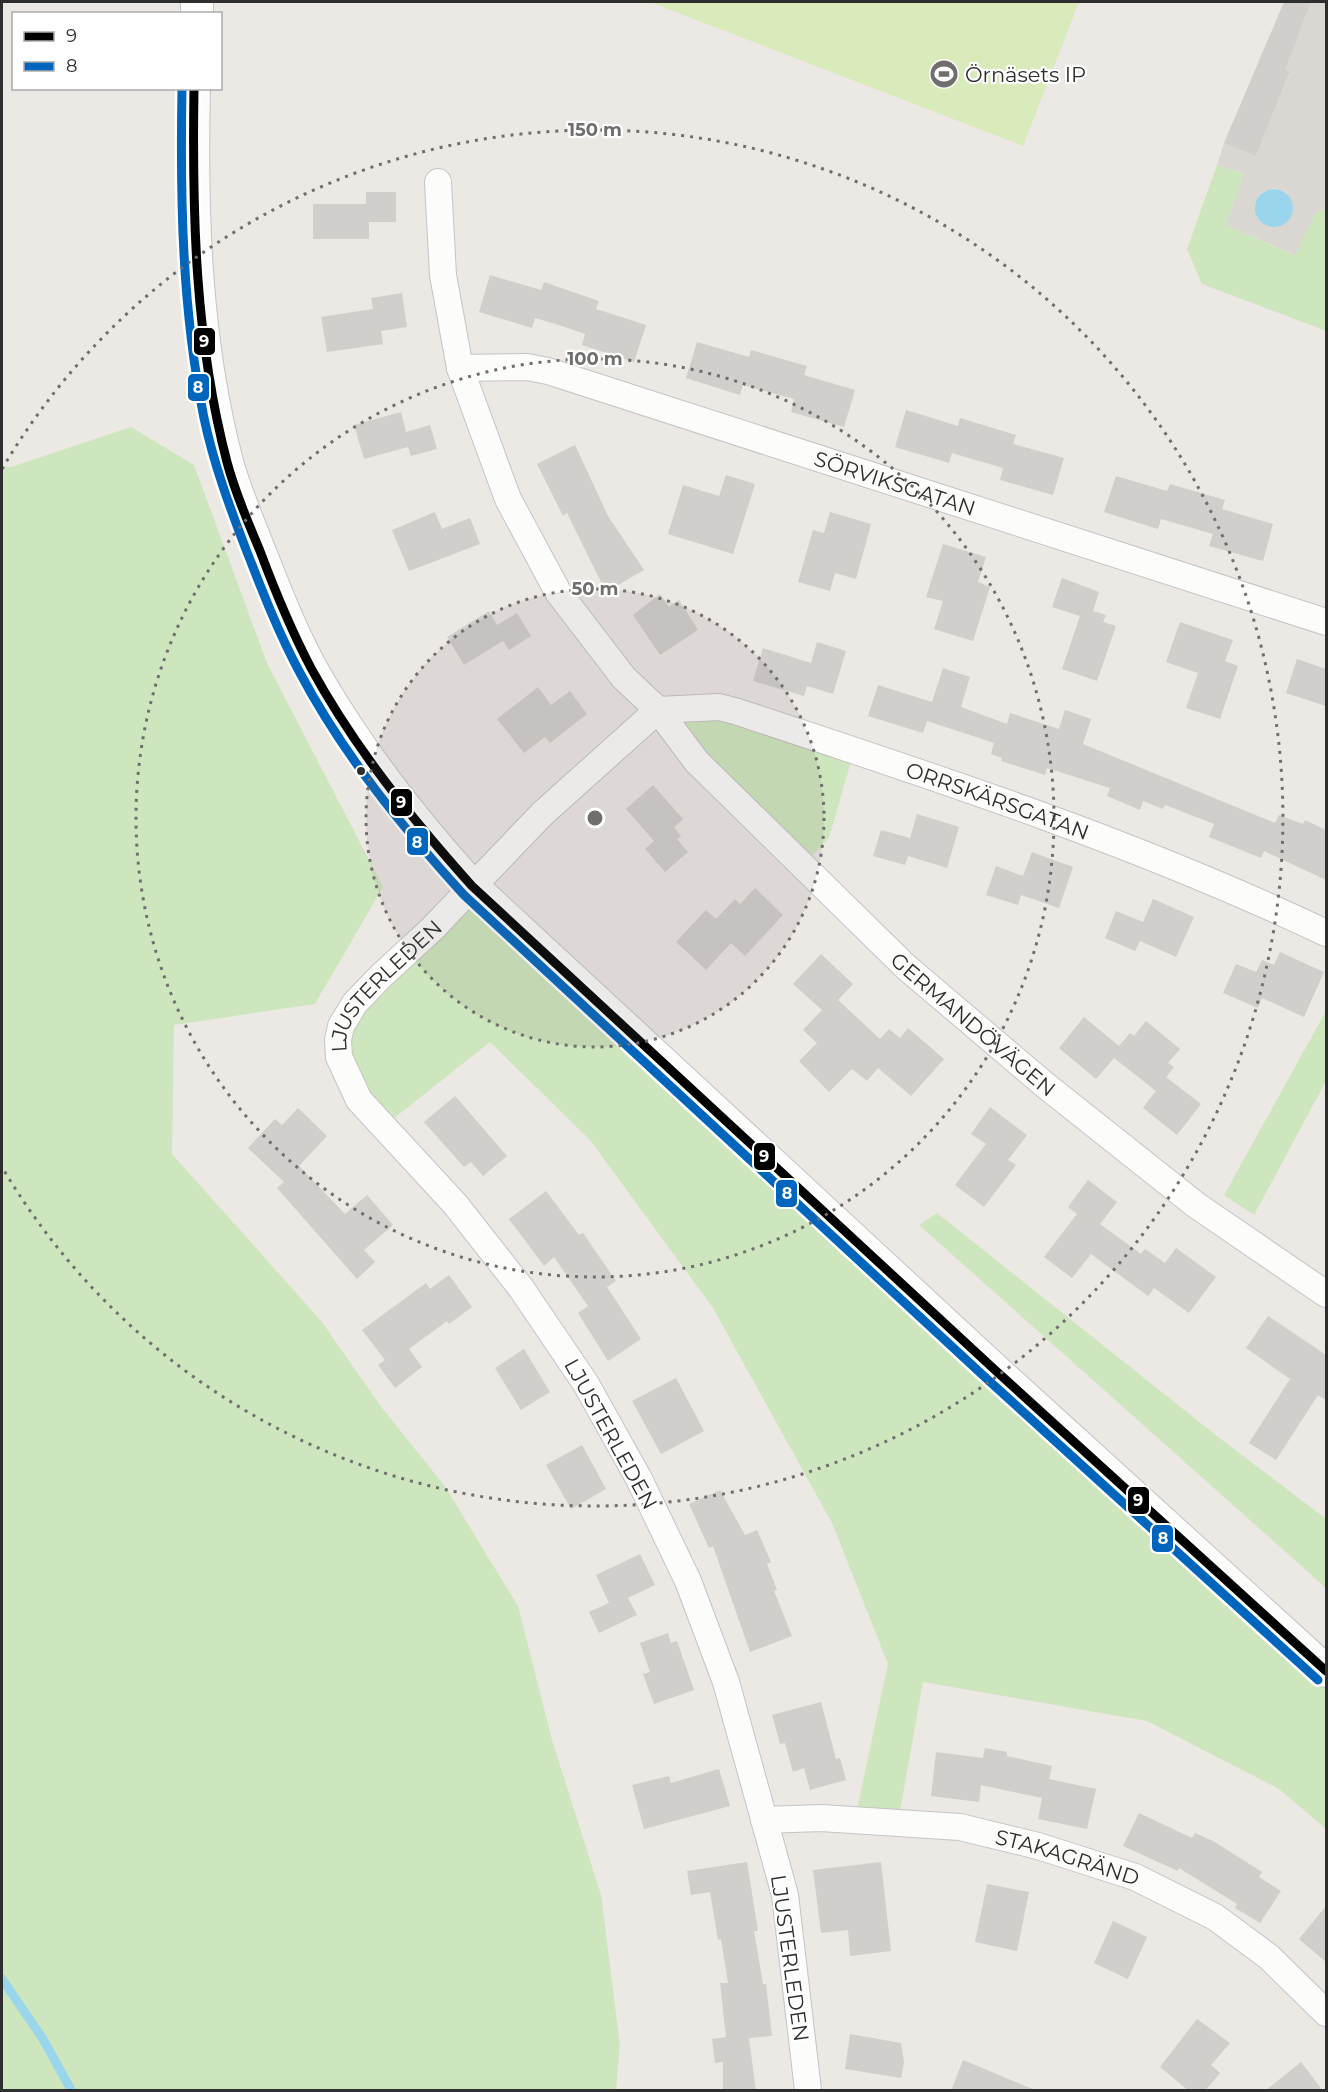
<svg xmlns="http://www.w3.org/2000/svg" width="1328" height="2092" font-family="Montserrat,sans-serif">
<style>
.green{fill:#cee6be}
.pitch{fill:#d9eabb}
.plaza{fill:#dad6d2;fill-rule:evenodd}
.water{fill:#99d6ec}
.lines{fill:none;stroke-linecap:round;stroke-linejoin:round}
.stream{stroke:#99d6ec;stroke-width:9}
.building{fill:#d1cecb}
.minor-casing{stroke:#c5c4c5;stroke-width:28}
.tertiary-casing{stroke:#c5c4c5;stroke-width:34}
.minor{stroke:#fcfcfb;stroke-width:26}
.tertiary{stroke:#fcfcfb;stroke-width:32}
.bus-1-casing{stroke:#fff;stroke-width:14}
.bus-2-casing{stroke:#fff;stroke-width:14}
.bus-1{stroke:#000;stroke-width:9}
.bus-2{stroke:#0065bd;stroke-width:9}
.ring{fill:none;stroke:#706f6e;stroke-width:3;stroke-dasharray:3 6}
.bus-dot{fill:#2e2e2e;stroke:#fff;stroke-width:2}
.labels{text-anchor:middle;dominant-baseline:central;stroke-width:4.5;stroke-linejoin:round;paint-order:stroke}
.poi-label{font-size:21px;fill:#2e2e2e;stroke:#fff;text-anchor:start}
.street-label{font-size:21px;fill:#2e2e2e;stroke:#fff}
.centre{fill:#706f6e;stroke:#fff;stroke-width:3}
.ring-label{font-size:18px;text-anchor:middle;font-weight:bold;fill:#706f6e;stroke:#fff;stroke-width:4.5;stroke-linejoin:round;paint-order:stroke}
.line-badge{stroke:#fff;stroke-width:2}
.badge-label{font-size:16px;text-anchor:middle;font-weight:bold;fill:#fff}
</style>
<rect width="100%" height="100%" fill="#ece8e4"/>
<g class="green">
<path d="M1217,165L1244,174L1226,225L1294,255L1315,213L1326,208V331L1202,284L1187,249Z"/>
<path d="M131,427L194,465L267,663L383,887L315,1004L174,1025L172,1154L322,1322L382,1408L444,1485L518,1606L552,1740L601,1895L620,2046L616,2090H2V466L11,467Z"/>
<path d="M719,707L854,751L829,838L801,867L657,712Z"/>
<path d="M472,888L1326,1674V1829L1279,1789L1147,1721L923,1682L898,1822L855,1819L888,1664L832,1523L713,1308L590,1140L490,1042L383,1127L339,1062L352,1005Z"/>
<path d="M1326,1011V1081L1254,1215L1224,1195Z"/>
<path d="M937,1213L1217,1436L1326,1519V1588L919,1225Z"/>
</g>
<path class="pitch" d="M650,2H1079L1023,146Z"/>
<path class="plaza" d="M1311,2H1326V208L1315,213L1295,255L1226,225L1244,174L1217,165L1224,143L1256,156L1290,73L1259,60L1272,32L1296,41ZM1275,188L1287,193L1293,209L1284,224L1272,227L1261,222L1257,216L1262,192Z"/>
<circle class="water" cx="1274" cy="208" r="19"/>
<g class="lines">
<path class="stream" d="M2,1979L43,2039L71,2090"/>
</g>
<g class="building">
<path d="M1284,2H1311L1285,70L1290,72L1256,156L1224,143Z"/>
<path d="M366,192H396V222H369V239H313V204H366Z"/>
<path d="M490,275L541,290L544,282L599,301L596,309L646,325L634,362L582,345L585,334L562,326L535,318L532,328L479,312Z"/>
<path d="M402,293L407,327L381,331L383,344L327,352L321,317L373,309L371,298Z"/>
<path d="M697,342L749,357L751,350L807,366L804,375L855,390L844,427L791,412L794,399L743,385L740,395L686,378Z"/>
<path d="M906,410L958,426L960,418L1016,435L1013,444L1064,458L1053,495L1000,480L1003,468L952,453L949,463L895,447Z"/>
<path d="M401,412L406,432L430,425L437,449L411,456L408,447L364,459L354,425Z"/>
<path d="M575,445L608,516L644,570L606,592L567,513L563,516L537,464Z"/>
<path d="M726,475L755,484L733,554L668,534L683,485L719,496Z"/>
<path d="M1116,476L1167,491L1170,484L1225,500L1222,509L1273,524L1263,561L1209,546L1213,534L1161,519L1158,529L1104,512Z"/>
<path d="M435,512L442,529L470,518L480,544L409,571L392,530Z"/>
<path d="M830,512L871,524L856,579L835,573L830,591L798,582L813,530L824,533Z"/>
<path d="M943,544L986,557L978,582L990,587L973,641L934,629L943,601L926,597Z"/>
<path d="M1062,578L1099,592L1093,611L1106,615L1103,622L1116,626L1097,681L1062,669L1080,616L1052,607Z"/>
<path d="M660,594L669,607L679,600L698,630L660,655L633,615Z"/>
<path d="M489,611L497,625L517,613L531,636L509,650L503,641L464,665L447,637Z"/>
<path d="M1180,622L1233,640L1225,661L1238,666L1220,719L1186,708L1198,673L1166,662Z"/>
<path d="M817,642L846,651L833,694L807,686L804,696L753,681L763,648L811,663Z"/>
<path d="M1297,659L1326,669V706L1286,693Z"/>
<path d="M943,668L970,677L961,707L1007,724L1010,713L1059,729L1065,710L1091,719L1083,744L1275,823L1279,815L1303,824L1305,820L1326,830V880L1264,851L1261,858L1209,837L1214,824L1165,805L1163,809L1143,801L1140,810L1107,796L1110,788L1047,768L1045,775L1001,761L1002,758L991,754L994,743L927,721L923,733L868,716L878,685L932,702Z"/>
<path d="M538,687L551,705L570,691L587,714L550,743L545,737L524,753L497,719Z"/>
<path d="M653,785L683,819L674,827L681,836L677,839L688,852L665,872L645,849L654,841L626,809Z"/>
<path d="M917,814L959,827L947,868L908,856L905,865L873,856L881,830L910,838Z"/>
<path d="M1032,852L1073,867L1059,908L1021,895L1018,905L986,895L996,866L1023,876Z"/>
<path d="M755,888L783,915L745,956L731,943L706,970L676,942L706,910L716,919L735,899L740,904Z"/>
<path d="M1153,899L1194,917L1176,957L1140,941L1135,951L1105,938L1116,911L1143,922Z"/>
<path d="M1280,952L1324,972L1304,1017L1262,998L1258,1008L1223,993L1236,964L1256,972L1262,960L1274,965Z"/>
<path d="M821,954L853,984L838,1000L880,1039L889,1029L900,1038L908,1028L944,1059L911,1096L878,1068L867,1081L852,1069L829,1092L799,1061L817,1043L803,1030L822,1010L793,984Z"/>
<path d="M1084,1017L1119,1046L1130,1033L1134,1036L1146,1021L1180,1049L1168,1063L1174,1067L1156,1091L1114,1058L1096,1079L1059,1048Z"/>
<path d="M1166,1077L1201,1104L1177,1135L1143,1108Z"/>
<path d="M455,1096L507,1156L483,1176L471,1162L464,1167L424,1122Z"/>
<path d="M990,1107L1027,1135L1008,1160L1016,1165L984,1207L955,1185L986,1144L971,1134Z"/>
<path d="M298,1108L327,1136L299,1166L345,1214L367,1195L393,1225L364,1250L375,1262L357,1279L277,1188L284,1182L248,1148L275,1119L282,1125Z"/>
<path d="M1088,1180L1117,1202L1100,1224L1141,1254L1145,1249L1165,1263L1176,1248L1216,1277L1189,1313L1154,1288L1148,1296L1091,1254L1072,1278L1044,1257L1077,1214L1068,1207Z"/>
<path d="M546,1191L579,1235L583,1233L616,1281L607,1287L641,1339L608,1361L578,1313L588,1306L554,1257L544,1266L509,1219Z"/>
<path d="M449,1275L472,1307L449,1324L447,1321L409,1349L422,1367L395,1388L378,1365L385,1360L362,1330L426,1283L430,1289Z"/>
<path d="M1268,1316L1326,1355V1400L1318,1395L1276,1460L1249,1443L1290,1379L1246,1348Z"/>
<path d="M524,1349L550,1392L521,1410L495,1368Z"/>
<path d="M676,1378L704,1431L661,1454L632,1401Z"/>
<path d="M582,1445L606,1489L571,1509L546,1465Z"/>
<path d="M720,1490L745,1535L757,1530L771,1562L767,1564L777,1590L774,1591L792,1636L750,1652L713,1546L709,1548L689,1504Z"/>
<path d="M640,1554L655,1585L628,1598L637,1615L599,1633L589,1612L609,1603L596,1575Z"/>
<path d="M668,1633L671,1643L677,1641L694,1690L654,1704L643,1674L650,1672L640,1643Z"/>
<path d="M821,1702L836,1759L840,1758L846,1780L810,1790L804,1768L793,1772L785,1743L780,1744L772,1715Z"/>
<path d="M985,1748L1007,1752V1756L1052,1766L1049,1779L1096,1789L1087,1829L1038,1819L1042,1798L981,1785L979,1802L931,1796L936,1752L983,1758Z"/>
<path d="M719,1769L730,1806L644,1829L632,1785L669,1776L671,1783Z"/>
<path d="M1139,1813L1192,1838L1195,1833L1213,1841L1262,1872L1259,1877L1281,1891L1260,1923L1235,1908L1237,1904L1179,1868L1178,1871L1123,1846Z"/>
<path d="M747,1862L758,1931H754L763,1984H766L772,2036L749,2038L756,2091H723V2062L715,2063L712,2039L726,2037L720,1983H728L721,1939L718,1940L710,1892L691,1895L687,1871Z"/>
<path d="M881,1862L891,1951L850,1956L848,1930L821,1933L813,1870Z"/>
<path d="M987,1884L1029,1892L1017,1951L975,1942Z"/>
<path d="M1326,1906V1962L1299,1939Z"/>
<path d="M1113,1921L1147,1937L1128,1979L1094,1963Z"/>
<path d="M1197,2019L1230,2043L1211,2065L1220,2073L1205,2091H1189L1160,2067Z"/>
<path d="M850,2034L901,2043L904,2063L901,2078L845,2069Z"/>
<path d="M963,2060L1035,2090V2091H951Z"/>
<path d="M1301,2062L1323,2091H1265Z"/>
</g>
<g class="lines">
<g class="minor-casing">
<g id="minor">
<path id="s1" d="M438,182L443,275L460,368L508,499L558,592L624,678L658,710L697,762L906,967L1045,1085L1196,1205L1326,1294"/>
<path id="s2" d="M460,368L527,367L548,371L1326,622"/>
<path id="s3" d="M764,1820L821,1818L960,1827L1038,1846L1135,1877L1215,1917L1269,1957L1326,2013"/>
<path id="s4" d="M808,2090L785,1895L726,1682L688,1581L639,1479L586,1384L521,1288L455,1204L359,1100L339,1057L338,1040L341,1026L355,1003L381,976L432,929L542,814L658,710L719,707L735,711C935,777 1135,842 1326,933"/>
</g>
</g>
<g class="tertiary-casing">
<g id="tertiary">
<path d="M197,14V2"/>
<path d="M194,88C191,214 195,340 227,462C235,491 247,519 258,547C276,593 295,642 320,684C363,757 415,823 472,886L995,1370L1326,1671"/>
</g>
</g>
<use href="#minor" class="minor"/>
<use href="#tertiary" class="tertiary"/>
<g class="bus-1-casing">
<path id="bus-1" d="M194,88C192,214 195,340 227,462C235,493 248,522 260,551C275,591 291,630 311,668C354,747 412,819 472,886L995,1370L1326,1671"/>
</g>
<g class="bus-2-casing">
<path id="bus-2" d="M182,88C180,199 182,310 204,418C214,465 230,508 247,552C263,593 279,634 300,673C343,754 402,827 464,895L987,1379L1318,1680"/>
</g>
<use href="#bus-1" class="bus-1"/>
<use href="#bus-2" class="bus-2"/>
</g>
<circle cx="595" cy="818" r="229" fill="#706f6e" fill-opacity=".12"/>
<g class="ring">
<circle cx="595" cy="818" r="229"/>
<circle cx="595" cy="818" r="459"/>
<path d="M2 469A688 688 0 1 1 2 1167"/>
</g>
<defs>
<g id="stadium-disc" transform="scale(1.5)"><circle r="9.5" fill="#706f6e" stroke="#fff"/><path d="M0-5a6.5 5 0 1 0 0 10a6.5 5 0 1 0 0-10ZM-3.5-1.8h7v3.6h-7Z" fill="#fff"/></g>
</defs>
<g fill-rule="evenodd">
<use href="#stadium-disc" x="944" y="74"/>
</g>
<circle class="bus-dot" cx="361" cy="771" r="5"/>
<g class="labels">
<g class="poi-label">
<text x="965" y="74">Örnäsets IP</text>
</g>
<g class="street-label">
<text stroke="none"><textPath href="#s2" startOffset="453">SÖRVIKSGATAN</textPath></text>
<text stroke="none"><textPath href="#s4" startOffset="1994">ORRSKÄRSGATAN</textPath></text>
<text stroke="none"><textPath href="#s4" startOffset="1248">LJUSTERLEDEN</textPath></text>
<text stroke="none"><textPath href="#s1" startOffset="1034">GERMANDÖVÄGEN</textPath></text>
<text transform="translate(611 1434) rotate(61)">LJUSTERLEDEN</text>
<text stroke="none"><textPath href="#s3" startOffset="308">STAKAGRÄND</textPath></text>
<text transform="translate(790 1958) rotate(82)">LJUSTERLEDEN</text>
</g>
</g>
<circle cx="595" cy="818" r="9" class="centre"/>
<g class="ring-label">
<text x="595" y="136">150 m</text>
<text x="595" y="365">100 m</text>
<text x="595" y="595">50 m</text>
</g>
<g class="line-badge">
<rect x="193" y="327" width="23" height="29" rx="6" fill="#000"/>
<rect x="187" y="373" width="23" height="29" rx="6" fill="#0065bd"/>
<rect x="390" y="788" width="23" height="29" rx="6" fill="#000"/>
<rect x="406" y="827" width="23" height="29" rx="6" fill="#0065bd"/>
<rect x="753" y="1142" width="23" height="29" rx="6" fill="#000"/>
<rect x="775" y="1179" width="23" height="29" rx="6" fill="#0065bd"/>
<rect x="1127" y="1486" width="23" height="29" rx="6" fill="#000"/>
<rect x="1151" y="1524" width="23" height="29" rx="6" fill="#0065bd"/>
</g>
<g class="badge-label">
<text x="204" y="347">9</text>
<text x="198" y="393">8</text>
<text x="401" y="808">9</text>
<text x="417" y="848">8</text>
<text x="764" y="1162">9</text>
<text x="787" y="1199">8</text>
<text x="1138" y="1506">9</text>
<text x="1163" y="1544">8</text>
</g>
<rect width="1328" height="2092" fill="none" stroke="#2e2e2e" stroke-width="6"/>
<rect x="12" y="12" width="210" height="78" fill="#ffffff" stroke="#ababab" stroke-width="1.5"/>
<rect x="24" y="32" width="30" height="9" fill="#000000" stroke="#ababab" stroke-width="1.5"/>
<text x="66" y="42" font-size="18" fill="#2e2e2e">9</text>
<rect x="24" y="62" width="30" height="9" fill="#0065bd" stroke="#ababab" stroke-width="1.5"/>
<text x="66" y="72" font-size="18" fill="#2e2e2e">8</text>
</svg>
